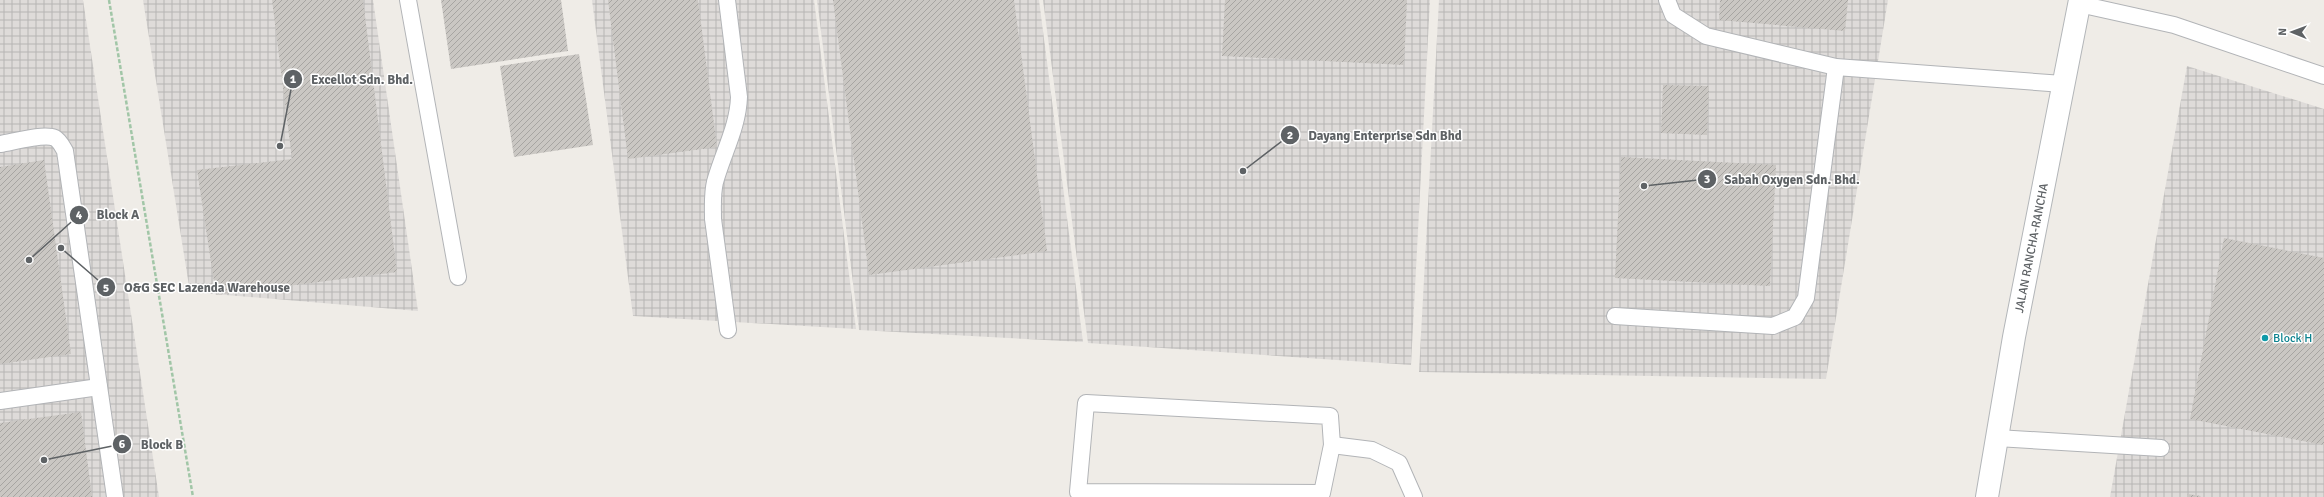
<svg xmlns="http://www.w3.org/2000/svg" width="2324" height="497" font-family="Signika,sans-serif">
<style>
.industrial{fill:url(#industrial-grid)}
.building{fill:url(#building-hatch)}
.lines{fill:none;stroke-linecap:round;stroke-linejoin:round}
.service-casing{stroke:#b2b4b7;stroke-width:18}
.secondary-casing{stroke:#b3b6b9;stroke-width:24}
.path{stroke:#a1c6a7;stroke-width:2.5;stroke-dasharray:4 2;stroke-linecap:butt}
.service{stroke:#fff;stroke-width:16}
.secondary{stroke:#fff;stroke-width:22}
.culture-dot{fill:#0f9aa8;stroke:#fff;stroke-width:1.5}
.labels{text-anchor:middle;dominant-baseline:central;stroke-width:3;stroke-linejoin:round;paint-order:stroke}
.street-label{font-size:12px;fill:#5e6265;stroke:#fff}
.culture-label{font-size:12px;fill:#0d838f;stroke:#fff;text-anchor:start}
.leader{fill:none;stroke:#5e6265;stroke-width:1.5}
.callout-dot{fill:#5e6265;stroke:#fff;stroke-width:1.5}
.mark-label{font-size:12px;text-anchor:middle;font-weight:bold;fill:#fff}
.callout-label{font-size:13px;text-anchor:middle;font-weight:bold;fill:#5e6265;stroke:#fff;stroke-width:3;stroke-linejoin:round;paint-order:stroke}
</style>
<defs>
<pattern id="industrial-grid" width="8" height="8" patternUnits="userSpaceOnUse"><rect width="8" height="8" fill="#dedbd9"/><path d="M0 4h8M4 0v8" fill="none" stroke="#b7b5b4"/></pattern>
<pattern id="building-hatch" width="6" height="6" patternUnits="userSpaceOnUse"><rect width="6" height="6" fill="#cac7c3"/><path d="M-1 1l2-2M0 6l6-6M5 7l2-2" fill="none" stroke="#a7a5a2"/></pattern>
</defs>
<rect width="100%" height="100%" fill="#efece7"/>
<g class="industrial">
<path d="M0,0H83L159,497H0Z"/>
<path d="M143,0H373L418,311L190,292Z"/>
<path d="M592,0H814L856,329L633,316Z"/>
<path d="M817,0H1039L1083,342L859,330Z"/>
<path d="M1043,0H1430L1411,365L1088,343Z"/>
<path d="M1439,0H1888L1826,379L1419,372Z"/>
<path d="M2187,66L2324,109V497H2110Z"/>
</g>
<g class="building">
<path d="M272,0H363L397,272L216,295L197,170L292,159Z"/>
<path d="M441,0H561L568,51L451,69Z"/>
<path d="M608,0H698L717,147L628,159Z"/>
<path d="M833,0H1014L1047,251L869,275Z"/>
<path d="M1225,0H1407L1404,65L1222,56Z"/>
<path d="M1720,0H1848L1845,31L1719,20Z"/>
<path d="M579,54L593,145L514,157L500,66Z"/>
<path d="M1663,85L1709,86L1707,135L1661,133Z"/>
<path d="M1621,157L1776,165L1770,286L1615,278Z"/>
<path d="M44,160L71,354L0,364V167Z"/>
<path d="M2224,238L2324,258V445L2190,419Z"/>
<path d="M81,412L92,497H0V423Z"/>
<path d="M2188,494L2201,496L2200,497H2187Z"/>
</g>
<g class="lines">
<g class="service-casing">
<g id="service">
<path d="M408,0L458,277"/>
<path d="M727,0L739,97C738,127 723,153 715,182C712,194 713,207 713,219L728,330"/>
<path d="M1667,0L1673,15L1706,36L1836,67L2063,84"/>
<path d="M2079,4L2174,25L2324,76"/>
<path d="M0,144C13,142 44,133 55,138C60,141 62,146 65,151L115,497"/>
<path d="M1615,316L1773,326L1795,317L1806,298L1836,67"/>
<path d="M0,401L99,387"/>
<path d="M1086,403L1330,416L1332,445L1322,493L1078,492Z"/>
<path d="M1997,438L2161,448"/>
<path d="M1332,445L1372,450L1399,463L1414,497"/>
</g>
</g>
<g class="secondary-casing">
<g id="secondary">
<path id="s1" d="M1987,497L2014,337L2080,0"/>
</g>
</g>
<path class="path" d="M109,0L193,497"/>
<use href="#service" class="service"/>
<use href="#secondary" class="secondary"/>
</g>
<circle class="culture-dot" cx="2265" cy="338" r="4"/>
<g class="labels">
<g class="street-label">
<text stroke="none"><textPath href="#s1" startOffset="253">JALAN RANCHA-RANCHA</textPath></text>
</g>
<g class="culture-label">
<text x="2273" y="338">Block H</text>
</g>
</g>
<path class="leader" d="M280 146L293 79M1243 171L1290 135M1644 186L1707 179M29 260L79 215M61 248L106 287M44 460L122 444"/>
<g class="callout-dot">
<circle cx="280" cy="146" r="4"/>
<circle cx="1243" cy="171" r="4"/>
<circle cx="1644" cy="186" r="4"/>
<circle cx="29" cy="260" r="4"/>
<circle cx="61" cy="248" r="4"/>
<circle cx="44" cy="460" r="4"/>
<circle cx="293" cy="79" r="10"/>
<circle cx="1290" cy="135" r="10"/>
<circle cx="1707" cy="179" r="10"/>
<circle cx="79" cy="215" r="10"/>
<circle cx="106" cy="287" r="10"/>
<circle cx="122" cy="444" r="10"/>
</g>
<g class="mark-label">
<text x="293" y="83">1</text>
<text x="1290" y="139">2</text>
<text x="1707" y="183">3</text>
<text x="79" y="219">4</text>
<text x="106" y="292">5</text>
<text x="122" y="448">6</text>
</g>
<g class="callout-label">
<text x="362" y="84">Excellot Sdn. Bhd.</text>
<text x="1385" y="140">Dayang Enterprise Sdn Bhd</text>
<text x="1792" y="184">Sabah Oxygen Sdn. Bhd.</text>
<text x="118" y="219">Block A</text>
<text x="207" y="292">O&amp;G SEC Lazenda Warehouse</text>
<text x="162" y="449">Block B</text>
</g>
<g transform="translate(2292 32) rotate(271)" stroke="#ffffff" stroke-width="3" paint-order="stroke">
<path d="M0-3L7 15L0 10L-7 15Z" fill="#5e6265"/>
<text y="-6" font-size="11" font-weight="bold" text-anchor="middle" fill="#5e6265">N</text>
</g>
</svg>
